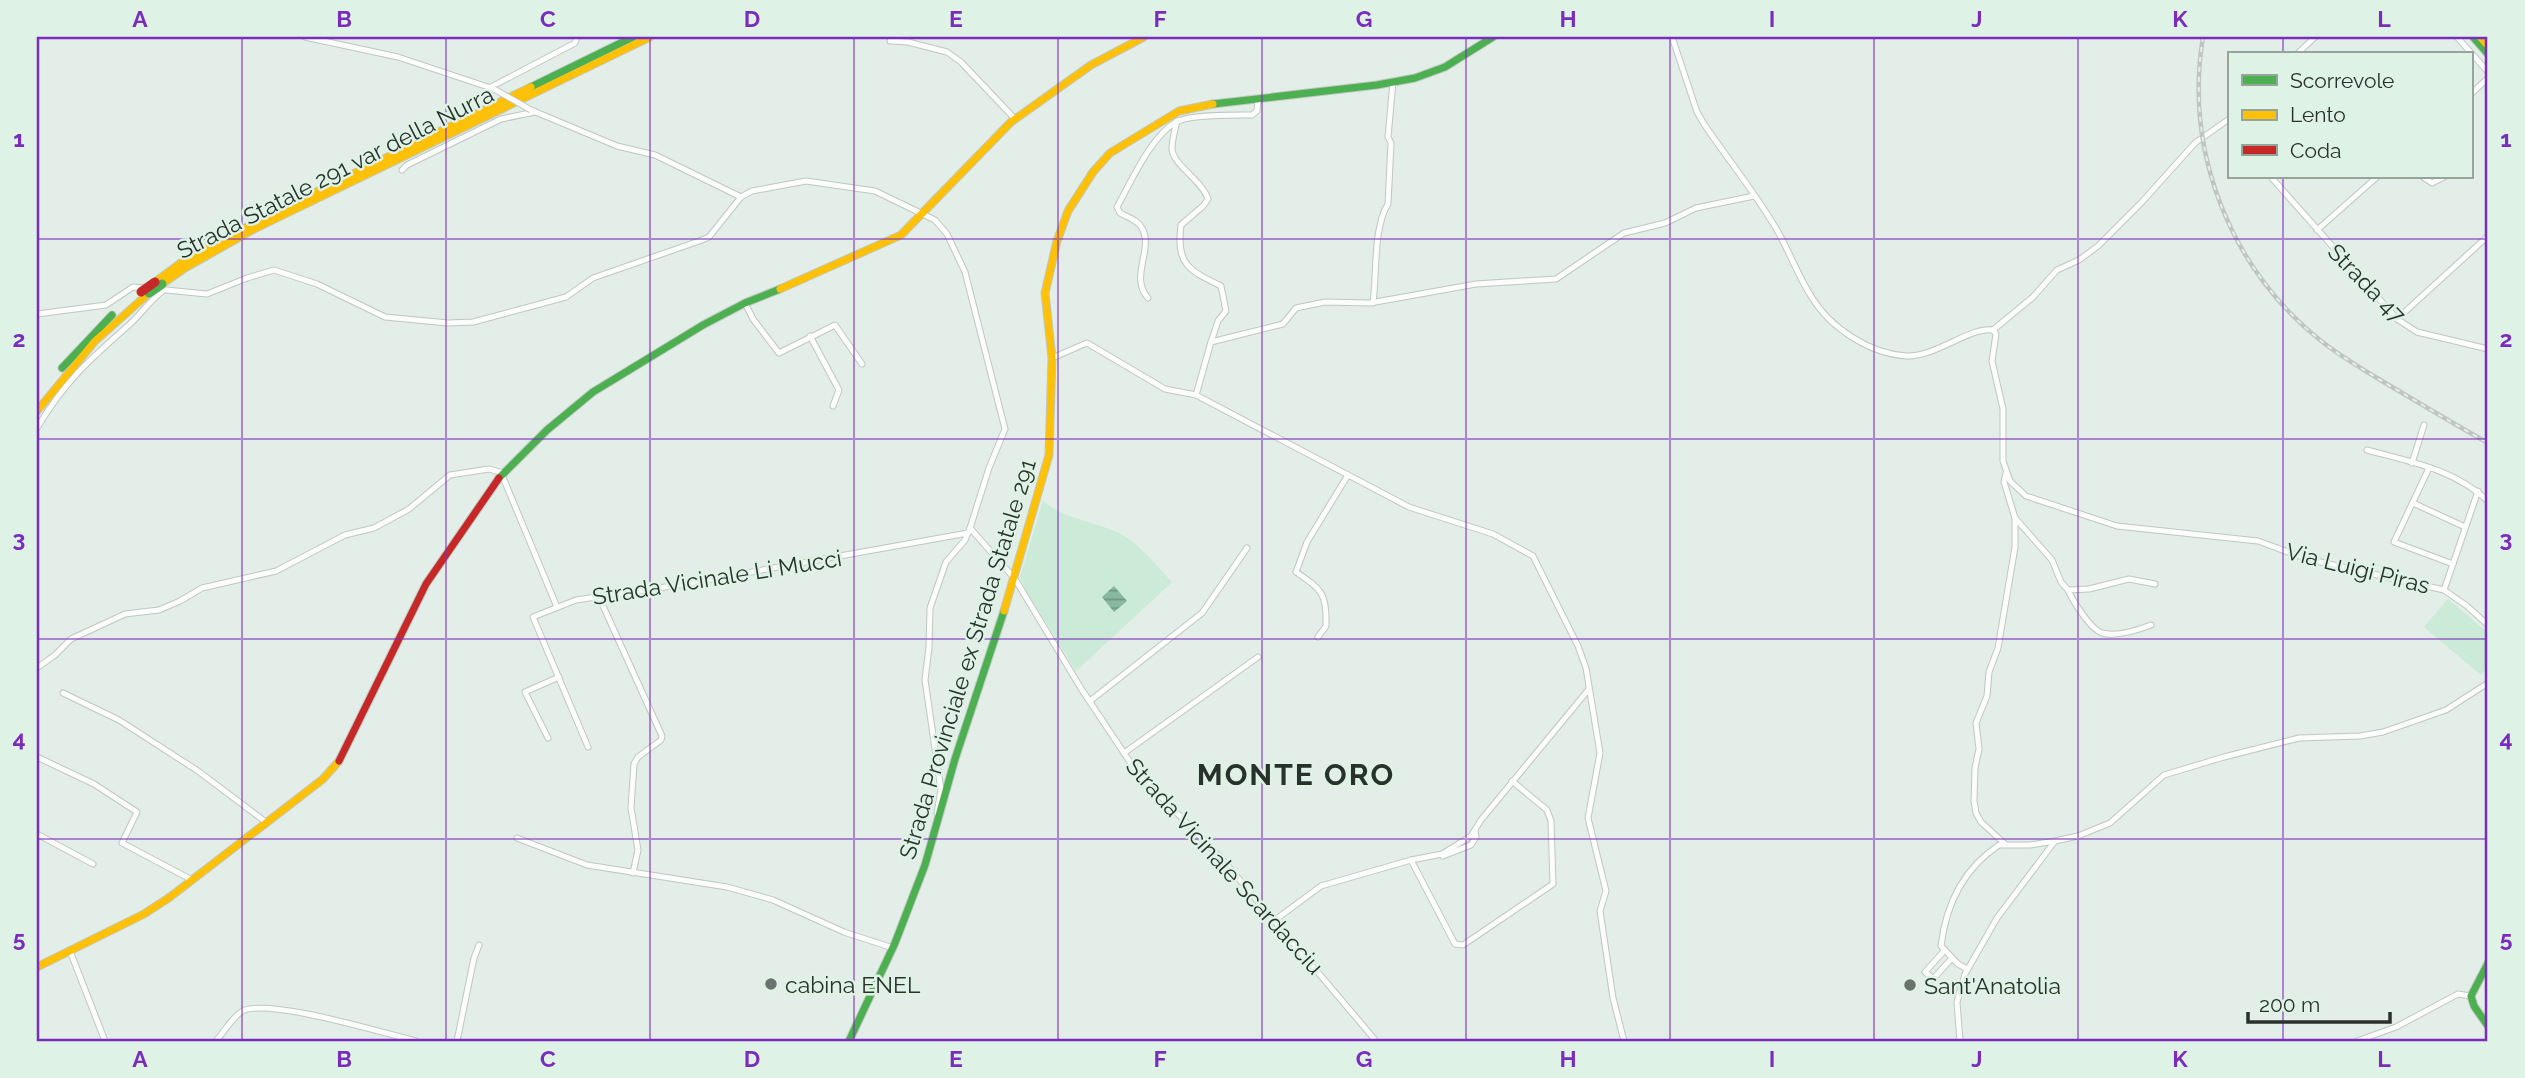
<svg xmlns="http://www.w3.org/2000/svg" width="2525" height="1078" font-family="Raleway,sans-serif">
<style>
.pitch{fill:#cbead8}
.water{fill:url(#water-rules)}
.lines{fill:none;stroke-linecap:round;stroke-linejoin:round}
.street-casing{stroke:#bfc8c2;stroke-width:7}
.fast-casing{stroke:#bfc8c2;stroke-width:9}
.slow-casing{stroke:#bfc8c2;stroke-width:9}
.jam-casing{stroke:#bfc8c2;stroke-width:9}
.street{stroke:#fbfcfb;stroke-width:5}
.fast{stroke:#4caf50;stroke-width:7}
.slow{stroke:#ffc107;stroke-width:7}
.jam{stroke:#c62828;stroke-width:7}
.rail-casing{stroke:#c1c4c2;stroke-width:4.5}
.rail{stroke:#def2e6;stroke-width:2;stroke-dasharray:5;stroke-linecap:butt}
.street-bridge-casing{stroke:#bfc8c2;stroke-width:7;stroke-linecap:butt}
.fast-bridge-casing{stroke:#bfc8c2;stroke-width:10;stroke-linecap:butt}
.jam-bridge-casing{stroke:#bfc8c2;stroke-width:10;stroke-linecap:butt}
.street-bridge{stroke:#fbfcfb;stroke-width:5}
.fast-bridge{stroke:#4caf50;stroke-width:9}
.jam-bridge{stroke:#c62828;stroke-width:9}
.grid{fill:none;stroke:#7b2cbf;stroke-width:2;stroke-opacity:0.55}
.poi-dot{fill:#6a736d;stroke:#def2e6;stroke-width:2.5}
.labels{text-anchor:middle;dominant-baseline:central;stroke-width:5;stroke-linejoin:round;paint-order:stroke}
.street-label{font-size:23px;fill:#29312c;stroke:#def2e6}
.poi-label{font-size:23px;fill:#29312c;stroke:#def2e6;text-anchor:start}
.district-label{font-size:30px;font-weight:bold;letter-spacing:2px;fill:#29312c;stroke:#def2e6}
.neatline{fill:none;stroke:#7b2cbf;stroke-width:2.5}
.grid-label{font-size:23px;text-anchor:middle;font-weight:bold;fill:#7b2cbf}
</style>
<defs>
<pattern id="water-rules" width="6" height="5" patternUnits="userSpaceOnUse" patternTransform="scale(1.75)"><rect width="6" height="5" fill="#87b99e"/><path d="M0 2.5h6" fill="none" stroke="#6e9781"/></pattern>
</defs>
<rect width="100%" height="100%" fill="#e2eee7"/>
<g class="pitch">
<path d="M1043,501C1065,520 1094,521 1119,533C1140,544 1156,566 1172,582L1076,671L1027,592L1020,577Z"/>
<path d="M2448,599L2488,633V666L2481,675L2424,627Z"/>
</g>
<path class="water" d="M1114,586L1127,601L1114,612L1102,597Z"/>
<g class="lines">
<g class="street-casing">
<g id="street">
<path d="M305,37L398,57L494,89"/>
<path d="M1672,37L1697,112L1704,124C1727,158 1753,190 1774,225C1788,248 1797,274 1811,296C1830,328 1870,354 1907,356C1936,357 1971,326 1993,330"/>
<path d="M2457,37L2488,72"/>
<path d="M890,41L908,42L947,52L961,62L1015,119"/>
<path d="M2297,54L2315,37"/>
<path d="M491,87L575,43L577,37"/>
<path d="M2471,94L2488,78"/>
<path d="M531,110L617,146L655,155L741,197"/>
<path d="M1177,121C1175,129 1172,140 1172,149C1173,165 1202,180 1208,199L1203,206L1181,225C1176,264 1188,270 1221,286L1226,311L1218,321L1211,342"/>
<path d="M402,170L407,165L501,119L535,112"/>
<path d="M2271,177L2397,319L2417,332L2488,349"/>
<path d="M2423,177L2432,183L2444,177"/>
<path d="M2317,230L2377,177"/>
<path d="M156,289L207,294L247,278L274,270L317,284L385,317L448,323L473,322L566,297L593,278L702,240L709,237L741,197L752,191L806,181L875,191L935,220L947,234L965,272L1005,429L989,468L970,528L965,540L946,562L930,608L929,647L925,680L941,790L937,813"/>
<path d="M1148,298C1129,277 1154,249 1142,228C1138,220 1127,217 1120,213L1117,207C1131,182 1151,136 1176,122C1190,114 1235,115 1252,115L1257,111L1258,99"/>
<path d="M745,303L753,319L779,353L835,325L862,364"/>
<path d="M1373,303C1377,274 1373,228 1388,204L1391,143L1388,137L1393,82"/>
<path d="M37,314L106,305L133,287L146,288"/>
<path d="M2397,319L2488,236"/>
<path d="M1993,330L1996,334L1992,361L2003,409V461L2010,481L2026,496L2117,526L2258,541L2307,559L2444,590L2467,606L2488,625"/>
<path d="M1993,330L2033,297L2057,270L2079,260L2098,246L2141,203L2195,143L2229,119"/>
<path d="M810,336L839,390L833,406"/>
<path d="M1052,358L1087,343L1165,389L1196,395L1409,507L1493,534L1533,556L1578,646L1586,668L1600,753L1588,818L1606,891L1600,911L1613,998L1624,1041"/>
<path d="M1196,395L1211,342L1283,324L1296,308L1325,302L1370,303L1476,284L1556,279L1624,233L1665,223L1696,208L1754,196"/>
<path d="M37,428C65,381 89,360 130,324C142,313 150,300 164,290"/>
<path d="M2367,450C2411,462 2454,469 2488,501"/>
<path d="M2412,463L2424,425"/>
<path d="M2429,468L2394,542L2453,564"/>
<path d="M502,475L557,607"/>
<path d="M2413,503L2465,527"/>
<path d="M2015,518L2052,560L2061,582L2068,590L2089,589L2129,579L2155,584"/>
<path d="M970,528L1015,579L1082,690L1136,771L1222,859L1376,1041"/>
<path d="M2068,590C2073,601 2090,629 2102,633C2117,637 2138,630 2151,625"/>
<path d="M2444,590L2478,491"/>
<path d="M599,597L662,736L661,740L638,757L634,764L631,808L638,850L633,873"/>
<path d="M1318,637L1326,626C1327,593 1322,590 1296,572L1307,542L1348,475"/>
<path d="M37,668L55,655L71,639L125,614L159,610L180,601L202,588L276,571L345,535L374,528L409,509L450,475L489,469L503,473"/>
<path d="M63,693L119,720L198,771L267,823"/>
<path d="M1090,701L1202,613L1247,548"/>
<path d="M548,738L525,692L559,677"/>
<path d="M588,747L533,617L576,600L679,585L968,533"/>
<path d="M1124,753L1258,657"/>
<path d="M37,757L94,784L137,812L122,843L192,880"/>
<path d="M37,834L93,864"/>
<path d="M517,838L587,865L727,887L773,900L844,932L893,948"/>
<path d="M2005,844L1981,822L1976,813L1974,801L1975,768L1979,749L1976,723L1987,696L1989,672L1998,648L2015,547V518L2004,482L2006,473"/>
<path d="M1443,856L1471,845L1476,837L1475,831"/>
<path d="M1411,860L1455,944L1463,945L1553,884L1551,821L1547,810L1512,781"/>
<path d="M1275,920L1321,886L1411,860L1442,854L1471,836L1481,820L1589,689"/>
<path d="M1945,950L1925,972L1933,979L1952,958"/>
<path d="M70,951L105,1041"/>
<path d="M1967,969L1958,964L1941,946C1946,904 1963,869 1999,845H2030L2055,841"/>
<path d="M216,1041C224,1032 231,1019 241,1012C262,996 387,1034 416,1041"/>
<path d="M457,1041L474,958L479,945"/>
<path d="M1960,1041L1957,1002L1965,974L1997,918L2055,841L2078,836L2110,823L2164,775L2224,757L2299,738L2360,736L2383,732L2446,710L2488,683"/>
<path d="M2357,1041L2396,1027L2458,994L2471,996"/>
</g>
</g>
<g class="fast-casing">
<g id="fast">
<path d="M2473,37L2488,54"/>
<path d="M531,87L633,37"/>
<path d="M1213,104L1377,85L1415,78L1445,67L1493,37"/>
<path d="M62,368L112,315"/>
<path d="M499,478L547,430L593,392L703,325L745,303L780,289"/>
<path d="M2488,963L2471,996L2474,1006L2488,1026"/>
<path d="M849,1041L895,943L925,865L955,759L1004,611"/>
</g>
</g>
<g class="slow-casing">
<g id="slow">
<path d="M2480,37L2488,46"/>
<path d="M155,282L182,262L271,214L531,87"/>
<path d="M162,284L185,268L254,229L650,37"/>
<path d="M780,289L901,235L1011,122L1091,65L1144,37"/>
<path d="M37,411L95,341L149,293"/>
<path d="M1004,611L1049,455L1052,358L1045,293L1057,241L1068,211L1093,172L1110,153L1179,111L1213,104"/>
<path d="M37,967L144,914L170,897L323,779L339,761"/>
</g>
</g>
<g class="jam-casing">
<path id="jam" d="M339,761L426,584L499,478"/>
</g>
<use href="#street" class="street"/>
<use href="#fast" class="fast"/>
<use href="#slow" class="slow"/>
<use href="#jam" class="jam"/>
<g class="rail-casing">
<path id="rail" d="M2203,37C2184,151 2230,268 2320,340C2341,357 2364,370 2387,384C2421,404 2454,424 2488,443"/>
</g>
<use href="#rail" class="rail"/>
<g class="street-bridge-casing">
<path id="street-bridge" d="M494,89L531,110"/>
</g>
<g class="fast-bridge-casing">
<path id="fast-bridge" d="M149,293L162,284"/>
</g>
<g class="jam-bridge-casing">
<path id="jam-bridge" d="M141,292L155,282"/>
</g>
<use href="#street-bridge" class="street-bridge"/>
<use href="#fast-bridge" class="fast-bridge"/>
<use href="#jam-bridge" class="jam-bridge"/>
</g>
<path class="grid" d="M242,37V1041M446,37V1041M650,37V1041M854,37V1041M1058,37V1041M1262,37V1041M1466,37V1041M1670,37V1041M1874,37V1041M2078,37V1041M2283,37V54M2283,177V1041M37,239H2488M37,439H2488M37,639H2488M37,839H2488"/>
<g class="poi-dot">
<circle cx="771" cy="984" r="7"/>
<circle cx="1910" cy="985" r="7"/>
</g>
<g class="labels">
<g class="street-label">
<text transform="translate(335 172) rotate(-27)">Strada Statale 291 var della Nurra</text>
<text transform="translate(2367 283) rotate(46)">Strada 47</text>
<text transform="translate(2358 568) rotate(14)">Via Luigi Piras</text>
<text transform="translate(717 577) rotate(-9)">Strada Vicinale Li Mucci</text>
<text transform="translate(967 659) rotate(-73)">Strada Provinciale ex Strada Statale 291</text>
<text transform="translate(1225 866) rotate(48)">Strada Vicinale Scardacciu</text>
</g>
<g class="poi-label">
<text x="785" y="984">cabina ENEL</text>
<text x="1924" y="985">Sant'Anatolia</text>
</g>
<g class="district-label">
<text x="1296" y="774">MONTE ORO</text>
</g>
</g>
<rect width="2525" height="1078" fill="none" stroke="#def2e6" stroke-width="77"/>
<rect x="2228" y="52" width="245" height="126" fill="#def2e6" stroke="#96a59c" stroke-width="2"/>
<rect x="2242" y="75" width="35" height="10" fill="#4caf50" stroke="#96a59c" stroke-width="2"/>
<text x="2290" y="88" font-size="21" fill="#29312c">Scorrevole</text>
<rect x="2242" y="110" width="35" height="10" fill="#ffc107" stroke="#96a59c" stroke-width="2"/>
<text x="2290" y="122" font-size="21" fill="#29312c">Lento</text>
<rect x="2242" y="145" width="35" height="10" fill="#c62828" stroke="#96a59c" stroke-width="2"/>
<text x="2290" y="158" font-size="21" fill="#29312c">Coda</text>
<path d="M2248 1012v10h142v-10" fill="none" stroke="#29312c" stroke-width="3.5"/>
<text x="2259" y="1012" font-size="21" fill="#29312c" stroke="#def2e6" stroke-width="5" paint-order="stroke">200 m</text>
<rect x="38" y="38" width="2448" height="1002" class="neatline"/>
<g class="grid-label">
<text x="140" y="27">A</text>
<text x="344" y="27">B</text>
<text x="548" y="27">C</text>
<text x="752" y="27">D</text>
<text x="956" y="27">E</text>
<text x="1160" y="27">F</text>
<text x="1364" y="27">G</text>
<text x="1568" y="27">H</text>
<text x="1772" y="27">I</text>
<text x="1977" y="27">J</text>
<text x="2180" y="27">K</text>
<text x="2384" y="27">L</text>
<text x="19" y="147">1</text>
<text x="2506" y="147">1</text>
<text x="19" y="347">2</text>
<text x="2506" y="347">2</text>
<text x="19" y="547">3</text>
<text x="2506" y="547">3</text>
<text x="19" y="747">4</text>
<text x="2506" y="747">4</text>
<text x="19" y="947">5</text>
<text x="2506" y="947">5</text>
<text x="140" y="1067">A</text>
<text x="344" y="1067">B</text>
<text x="548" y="1067">C</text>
<text x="752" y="1067">D</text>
<text x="956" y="1067">E</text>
<text x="1160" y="1067">F</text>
<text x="1364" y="1067">G</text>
<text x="1568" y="1067">H</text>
<text x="1772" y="1067">I</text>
<text x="1977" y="1067">J</text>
<text x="2180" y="1067">K</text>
<text x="2384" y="1067">L</text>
</g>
</svg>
